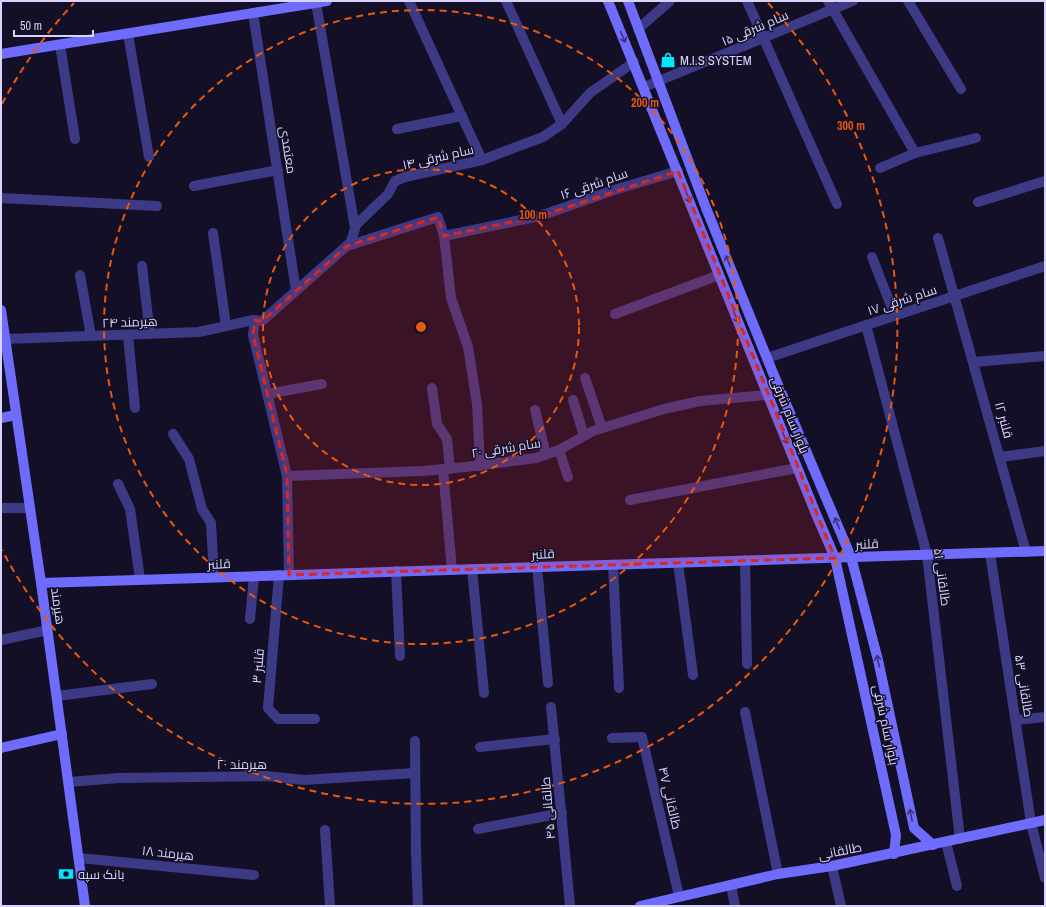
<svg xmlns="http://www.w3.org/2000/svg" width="1046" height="907" font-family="'Archivo Narrow',Cairo,sans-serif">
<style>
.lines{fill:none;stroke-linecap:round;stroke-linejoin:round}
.street{stroke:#3d3a85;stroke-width:10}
.secondary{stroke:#6f6bff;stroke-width:10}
.oneway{stroke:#38347d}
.marked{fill:#d62828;fill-opacity:0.2;stroke:#d62828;stroke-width:3;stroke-dasharray:8 5;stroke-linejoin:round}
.ring{fill:none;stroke:#e8590c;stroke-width:2;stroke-dasharray:7 5}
.labels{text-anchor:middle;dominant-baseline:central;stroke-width:3;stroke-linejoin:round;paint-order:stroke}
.street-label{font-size:13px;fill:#d9d4ff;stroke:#130f26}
.poi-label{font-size:13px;fill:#d9d4ff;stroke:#130f26;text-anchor:start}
.centre{fill:#e8590c;stroke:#130f26;stroke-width:2}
.ring-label{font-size:12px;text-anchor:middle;font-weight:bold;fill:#e8590c;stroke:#130f26;stroke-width:3;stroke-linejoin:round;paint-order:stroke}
</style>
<rect width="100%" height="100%" fill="#130f26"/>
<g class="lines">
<g class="street">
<path d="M409,1L482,160"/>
<path d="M506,1L562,124"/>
<path d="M747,1L837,204"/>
<path d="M828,1L915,153"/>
<path d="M908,1L961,89"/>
<path d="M316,3L355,228"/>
<path d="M253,13L296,291"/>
<path d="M638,29L670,1"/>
<path d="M128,34L149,157"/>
<path d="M60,45L75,139"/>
<path d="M644,87L853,1"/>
<path d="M397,129L462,116"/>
<path d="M880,168L915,153L976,138"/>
<path d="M194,186L278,170"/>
<path d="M1,198L157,206"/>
<path d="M978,202L1045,181"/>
<path d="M213,233L226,326"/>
<path d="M444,236L451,298L468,347L477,404L480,466"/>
<path d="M938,238L1026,552"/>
<path d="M347,246L438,217L444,236L540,216L614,190L678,171"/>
<path d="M872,257L895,316"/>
<path d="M142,266L150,334"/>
<path d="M80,275L91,336"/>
<path d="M615,314L719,275"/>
<path d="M255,320L253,335L287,476L289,575"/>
<path d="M866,325L927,555L960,839"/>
<path d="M128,335L135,408"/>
<path d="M5,339L199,332L253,320L262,321L351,242L356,225L388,194L395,181L405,177L482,160L543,137L562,124L590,93L634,62"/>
<path d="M767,358L1045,266"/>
<path d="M974,362L1045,356"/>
<path d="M585,378L602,428"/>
<path d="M432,388L437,424L447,439L450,469"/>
<path d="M267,394L322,384"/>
<path d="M573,400L584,436"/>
<path d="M535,410L546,455"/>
<path d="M173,434L189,459L202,509L211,523L214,577"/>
<path d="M559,450L568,477"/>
<path d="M1000,457L1045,451"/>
<path d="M443,469L452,570"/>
<path d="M287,476L423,471L466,467L536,458L559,450L593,431L664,409L700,401L768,395"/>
<path d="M118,484L130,509L140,579"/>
<path d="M630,500L797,468"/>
<path d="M1,508H30"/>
<path d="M990,553L1031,823L1045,878"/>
<path d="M745,560L747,664"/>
<path d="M678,563L693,675"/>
<path d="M613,565L619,688"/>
<path d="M537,567L548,683"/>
<path d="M472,569L484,693"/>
<path d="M396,571L400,656"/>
<path d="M279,575L268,708L278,719H315"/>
<path d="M250,619L254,576"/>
<path d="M1,640L48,630"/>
<path d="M57,696L152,684"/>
<path d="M551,707L570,906"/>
<path d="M745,712L778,874"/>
<path d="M1016,720L1045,717"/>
<path d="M612,738L642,737L679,896"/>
<path d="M415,741L416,853L418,906"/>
<path d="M480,747L555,739"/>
<path d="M69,782L119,778L266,776L304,780L415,773"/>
<path d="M478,829L562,813"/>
<path d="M325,830L330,906"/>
<path d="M946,842L957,886"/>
<path d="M79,858L254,875"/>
<path d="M832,866L841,906"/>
<path d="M731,885L735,906"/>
</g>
<g class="secondary">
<path d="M608,1L816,514L835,558L896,835L894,854"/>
<path d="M628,1L706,208L773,373L851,557L878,660L914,828L933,845"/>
<path d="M1,54L327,1"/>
<path d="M1,310L41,583L85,906"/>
<path d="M1,418L16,415"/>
<path d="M41,583L1045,551"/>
<path d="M1,748L62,734"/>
<path d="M640,906L778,874L832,866L1045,820"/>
</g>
</g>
<defs><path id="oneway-shaft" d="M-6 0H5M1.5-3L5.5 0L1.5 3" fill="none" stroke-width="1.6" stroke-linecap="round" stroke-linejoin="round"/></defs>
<g class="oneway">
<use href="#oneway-shaft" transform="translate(623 37) rotate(67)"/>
<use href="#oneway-shaft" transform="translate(688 197) rotate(69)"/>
<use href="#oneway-shaft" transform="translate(728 261) rotate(-112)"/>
<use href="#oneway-shaft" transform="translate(736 317) rotate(68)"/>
<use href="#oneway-shaft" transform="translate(785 438) rotate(68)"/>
<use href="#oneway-shaft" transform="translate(837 523) rotate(-112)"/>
<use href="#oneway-shaft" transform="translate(878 661) rotate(-103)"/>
<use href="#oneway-shaft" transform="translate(911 815) rotate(-102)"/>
</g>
<path class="marked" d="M678,171L835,558L289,575L287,476L253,335L255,320L262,321L347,246L438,217L444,236L540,216Z"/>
<g class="ring">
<circle cx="421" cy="327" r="158"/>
<circle cx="421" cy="327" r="317"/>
<path d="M2 104A475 475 0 0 1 74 3M768 3A475 475 0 1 1 2 550"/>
</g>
<defs>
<g id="shop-bare" transform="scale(1.2)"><path d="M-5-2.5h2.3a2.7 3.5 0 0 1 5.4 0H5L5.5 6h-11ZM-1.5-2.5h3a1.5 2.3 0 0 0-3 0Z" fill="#00e5ff" stroke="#130f26" stroke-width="2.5" paint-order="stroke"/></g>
<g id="bank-bare" transform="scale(1.2)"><path d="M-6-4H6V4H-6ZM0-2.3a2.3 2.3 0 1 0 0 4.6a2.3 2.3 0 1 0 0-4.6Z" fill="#00e5ff" stroke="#130f26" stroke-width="2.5" paint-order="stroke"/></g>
</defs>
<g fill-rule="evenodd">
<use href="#shop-bare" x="668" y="60"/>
<use href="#bank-bare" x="66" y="874"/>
</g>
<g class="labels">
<g class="street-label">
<text transform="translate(755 28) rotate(-23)">سام شرقی ۱۵</text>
<text transform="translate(288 150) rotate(81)">معتمدی</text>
<text transform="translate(438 157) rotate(-13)">سام شرقی ۱۴</text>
<text transform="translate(594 184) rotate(-19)">سام شرقی ۱۶</text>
<text transform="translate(902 300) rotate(-18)">سام شرقی ۱۷</text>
<text transform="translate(130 322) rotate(-2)">هیرمند ۲۴</text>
<text transform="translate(790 415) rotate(68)">بلوار سام شرقی</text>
<text transform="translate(1004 420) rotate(75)">قلنبر ۱۲</text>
<text transform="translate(506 448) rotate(-9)">سام شرقی ۲۰</text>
<text transform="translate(867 544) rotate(-2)">قلنبر</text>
<text transform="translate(543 554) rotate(-2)">قلنبر</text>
<text transform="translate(219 564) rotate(-2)">قلنبر</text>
<text transform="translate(942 577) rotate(82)">طالقانی ۵۱</text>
<text transform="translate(58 606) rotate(82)">هیرمند</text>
<text transform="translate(258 666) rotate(-85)">قلنبر ۳</text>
<text transform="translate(1024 686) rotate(81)">طالقانی ۵۳</text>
<text transform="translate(886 725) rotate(78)">بلوار سام شرقی</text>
<text x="242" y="764">هیرمند ۲۰</text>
<text transform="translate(670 798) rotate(77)">طالقانی ۴۷</text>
<text transform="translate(548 808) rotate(-95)">طالقانی ۴۵</text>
<text transform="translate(840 851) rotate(-11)">طالقانی</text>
<text transform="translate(168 853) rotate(6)">هیرمند ۱۸</text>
</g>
<g class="poi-label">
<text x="680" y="60">M.I.S SYSTEM</text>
<text x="78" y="874">بانک سپه</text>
</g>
</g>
<circle cx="421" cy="327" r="6" class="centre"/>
<g class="ring-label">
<text x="645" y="107">200 m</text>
<text x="851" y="130">300 m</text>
<text x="533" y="219">100 m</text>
</g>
<rect width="1046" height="907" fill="none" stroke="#d9d4ff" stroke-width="4"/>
<path d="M14 30v6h79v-6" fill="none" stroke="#d9d4ff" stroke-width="2"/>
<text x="20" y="30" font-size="12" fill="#d9d4ff" stroke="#130f26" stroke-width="3" paint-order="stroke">50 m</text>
</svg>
